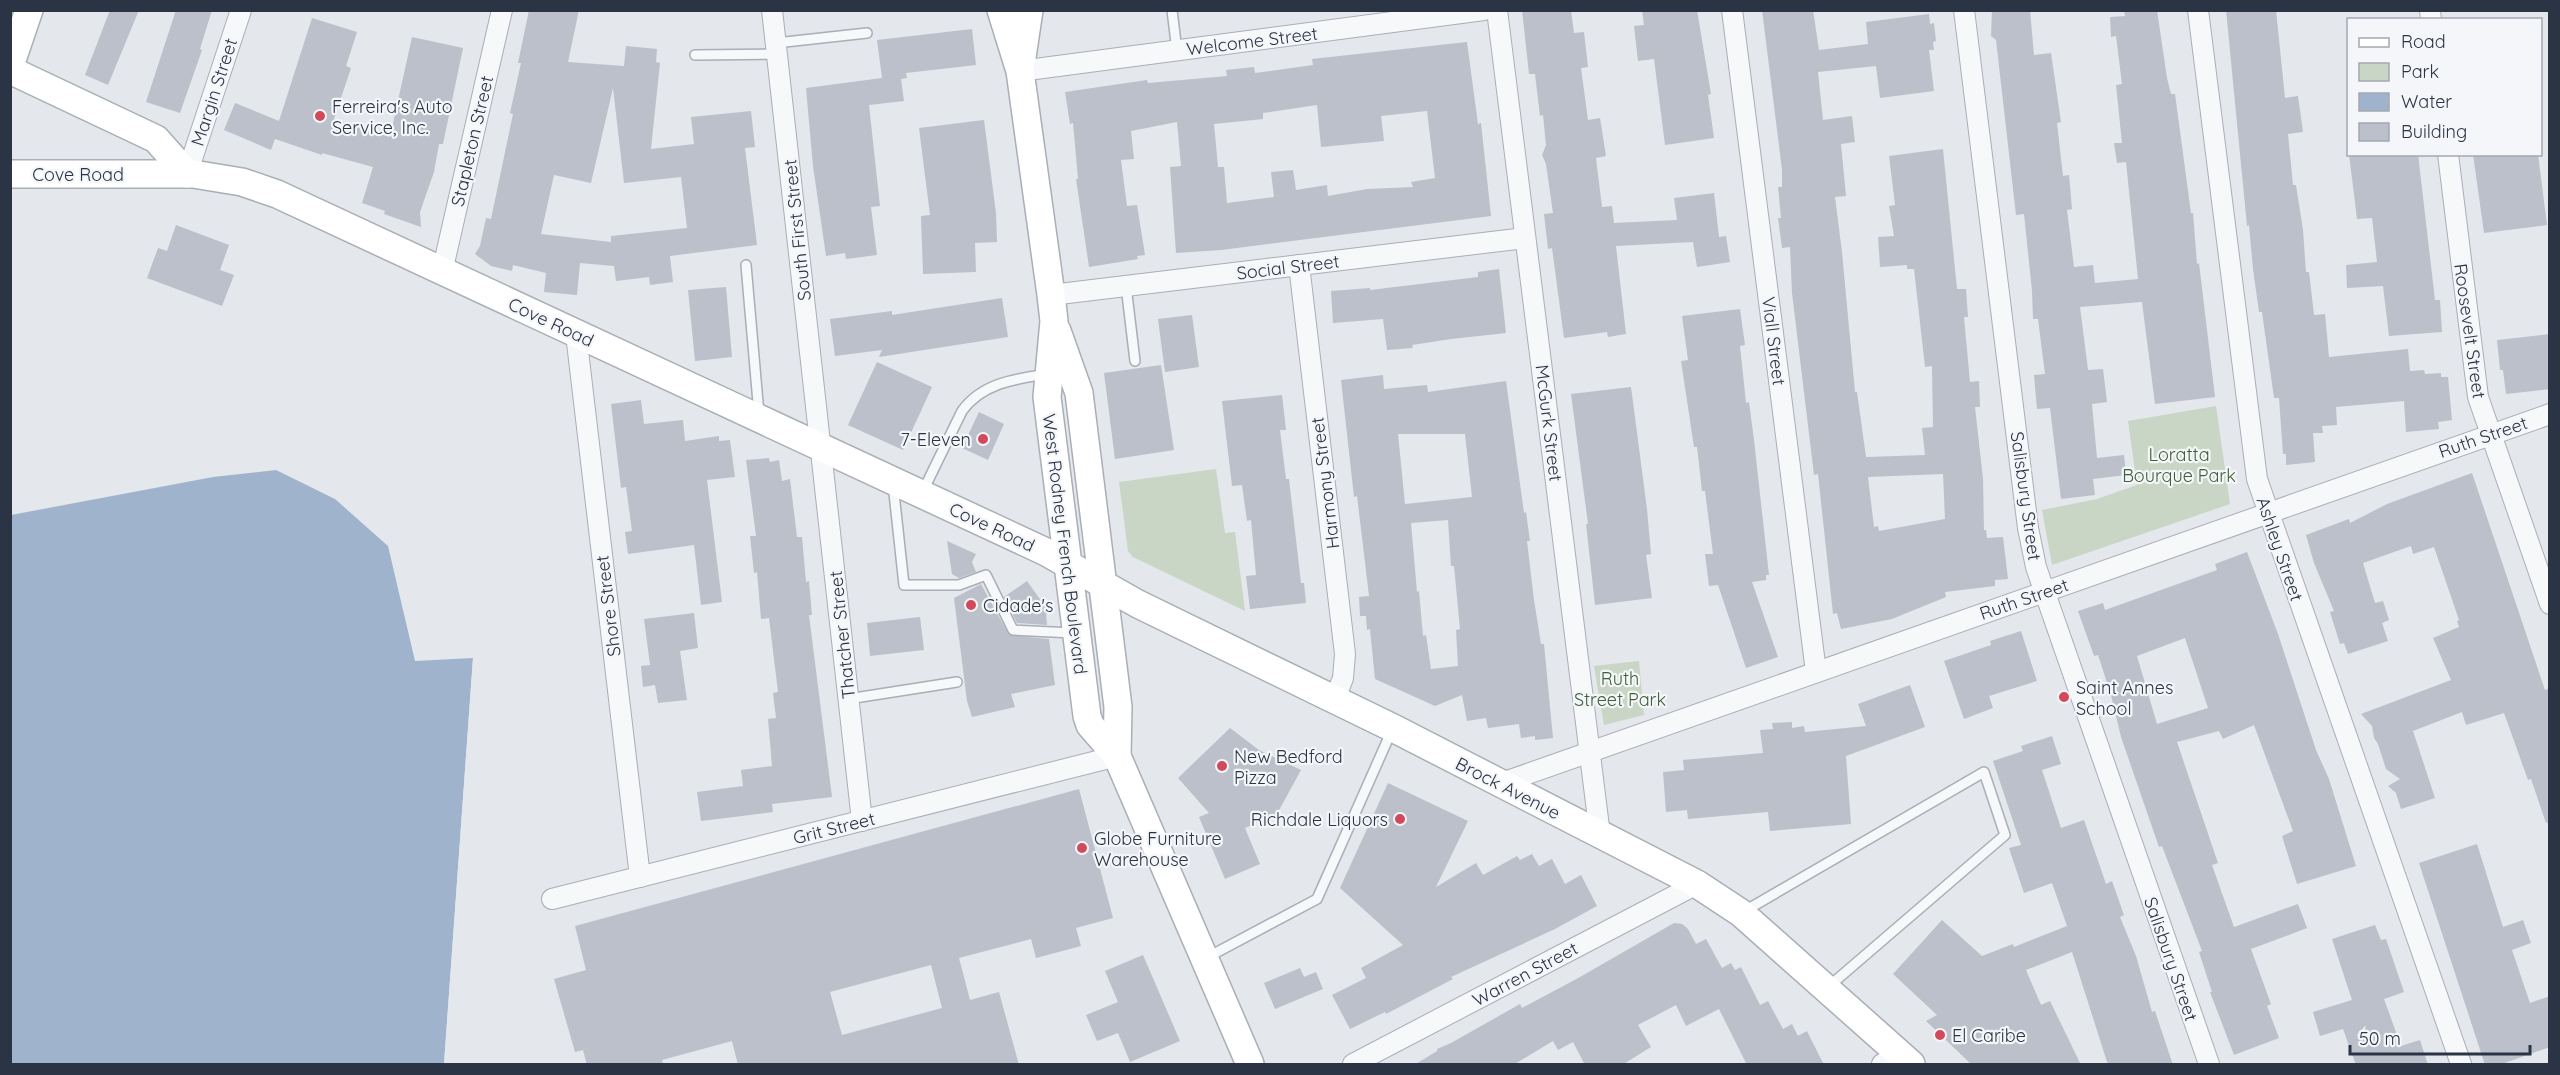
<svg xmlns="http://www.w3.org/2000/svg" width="2560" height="1075" font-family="Quicksand,sans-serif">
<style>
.green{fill:#c9d6c5}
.water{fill:#9fb4cc}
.pier{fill:#e4e7ec}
.building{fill:#bbc0ca;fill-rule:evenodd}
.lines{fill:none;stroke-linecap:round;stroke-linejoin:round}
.service-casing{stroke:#a9aeb7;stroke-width:12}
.minor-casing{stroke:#a9aeb7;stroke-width:22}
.secondary-casing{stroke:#a9aeb7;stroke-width:30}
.service{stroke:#f7f8fa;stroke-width:9}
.minor{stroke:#f7f8fa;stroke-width:20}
.secondary{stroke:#fff;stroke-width:27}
.poi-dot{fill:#d1495b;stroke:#f4f6f9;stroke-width:2}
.labels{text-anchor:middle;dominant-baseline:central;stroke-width:4.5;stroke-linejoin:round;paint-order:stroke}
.street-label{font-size:18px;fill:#2b3445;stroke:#f4f6f9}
.poi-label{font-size:18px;fill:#2b3445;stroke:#f4f6f9;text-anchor:start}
.park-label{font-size:18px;fill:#3f6138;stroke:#f4f6f9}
</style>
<rect width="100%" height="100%" fill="#e4e7ec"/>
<g class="green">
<path d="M2216,406L2230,504L2052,565L2042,510L2097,499L2137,485L2128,421Z"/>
<path d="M1216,469L1225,533L1235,532L1245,611L1133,557L1128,551L1119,482Z"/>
<path d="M1639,661L1644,715L1604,725L1594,666Z"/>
</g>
<path class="water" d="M276,470L335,499L388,546L415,661L473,658L444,1064H11V515L213,477Z"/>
<path class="pier" d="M475,656L447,1064H444L473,658Z"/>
<g class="building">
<path d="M110,10H139L108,85L85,75Z"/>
<path d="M176,10H212L200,49L202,50L180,113L146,102Z"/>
<path d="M529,10H579L568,62L624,66L626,46L657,49L656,62L660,63L651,149L694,144L691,117L751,111L755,147L745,148L757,245L670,256L673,282L650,285L649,277L616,281L614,266L580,263L577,295L544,292L546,273L513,265L512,271L491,266L475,254L480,246L486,218L491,219L513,114L510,113L521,63H518ZM613,88L624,183L681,177L687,228L611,236V242L541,234L554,175L591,183Z"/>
<path d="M1522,10H1571L1574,33L1584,32L1588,67L1581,68L1588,120L1600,118L1606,156L1596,158L1602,207L1612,206L1614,223L1677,220L1674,198L1714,193L1719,237L1726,236L1730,262L1697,267L1693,242L1616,246L1626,334L1608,337L1607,332L1564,338L1552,248L1548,249L1544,214L1553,213L1546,164L1542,155L1546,145L1543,115L1540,116L1535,74H1529Z"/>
<path d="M1642,10H1697L1711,94L1708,95L1714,138L1665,145L1654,59L1638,61L1634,26L1644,25Z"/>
<path d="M1762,10H1813L1819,50L1868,44L1866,22L1929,14L1930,24L1934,23L1936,41L1933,42L1934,50H1929L1934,91L1880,98L1876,66L1818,72L1823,120L1852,116L1855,142L1841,144L1846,196L1835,197L1842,252L1855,392H1857L1866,457L1925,455L1922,428L1933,427L1932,366L1925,367L1914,269H1907V265L1880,267L1878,237L1894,236L1889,206L1895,205L1889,156L1943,149L1957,289H1966L1968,317H1964L1970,382L1979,381L1980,407H1975L1983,479L1984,530H1986L1987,538L2003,537L2008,579L1995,580V586L1945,592L1946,597L1892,619L1841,629L1837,613L1833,614L1818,474L1814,475L1792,293L1790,247L1782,248L1778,218H1781L1778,187H1782V170ZM1943,474L1945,519L1879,531L1878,526L1874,527L1868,477Z"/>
<path d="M1992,10H2030L2034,55L2051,53L2061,122L2057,123L2063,176L2069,175L2072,209L2067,210L2074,267L2093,265L2095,283L2138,279L2126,162L2117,163L2114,143H2122L2116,85L2122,84L2116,36L2111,37L2110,17L2125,16L2124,10H2157L2167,78L2171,94H2175L2191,213H2193L2197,264L2199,263L2215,397L2155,404L2142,302L2080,307L2088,370L2103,369L2107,402L2092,404L2097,458L2124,455L2126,475L2093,479L2095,495L2061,499L2050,408L2037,409L2034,375L2045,374L2038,319H2033L2032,291L2024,214L2016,215L1996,40L1991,36Z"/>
<path d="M2226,10H2276L2285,98L2298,96L2303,132L2288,134L2293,185H2296L2303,230L2306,272H2309L2314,315L2325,314L2329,357L2408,349L2410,371L2424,370L2425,374L2441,373V377H2448L2452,420L2438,422L2439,429L2406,432L2404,401L2336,407L2337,425L2322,426L2323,433H2313L2315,462L2286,465V454H2283L2279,398H2274L2262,312H2259L2253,269L2249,225L2247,226Z"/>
<path d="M312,18L357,32L346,66L351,68L334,119L390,137L412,37L463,48L443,144H439L434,172L420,212L421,227L384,214L385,211L362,203L373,167L322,153V155L275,139L271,150L224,130L235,103L279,121Z"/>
<path d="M972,29L976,65L906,73L907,78L901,79L904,101L869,105L880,206L871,207L877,255L846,259L845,253L826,256L813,166L806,88L882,78L877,40Z"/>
<path d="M1467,42L1478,124L1481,123L1491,216L1221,250L1176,253L1170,167L1181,166L1177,122L1131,131L1134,159L1121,160L1127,206L1137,205L1145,255L1137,256L1138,259L1089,267L1076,179H1078L1073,123L1070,124L1065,92L1147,80L1148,83L1227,76L1226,70L1254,67L1255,73L1313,65L1312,59ZM1317,105L1321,147L1384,141L1381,116L1427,111L1435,178L1411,182L1413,187L1367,189L1328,196L1327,185L1296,190L1293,170L1271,172L1274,197L1227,203L1224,167H1218L1214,124L1263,119V113Z"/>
<path d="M984,120L996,213L997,242L975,243L976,272L923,274L921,216L930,215L919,128Z"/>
<path d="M2349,154H2418L2435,300H2440L2442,332L2389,336L2383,286L2347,288L2346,265L2377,262L2372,218L2357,219Z"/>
<path d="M2473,154H2538L2547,225L2484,233Z"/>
<path d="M176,225L229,245L220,270L234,275L222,306L147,278L158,248L167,251Z"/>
<path d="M1499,269L1506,333L1451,339L1412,345L1413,348L1387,350L1383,319L1333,323L1331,291L1370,288V290L1478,277V272Z"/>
<path d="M726,287L732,357L695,361L688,290Z"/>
<path d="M1002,298L1008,337L879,357L882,350L835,356L830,319L892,311V315Z"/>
<path d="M1740,309L1745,345L1740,346L1746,403L1749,402L1754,440L1769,575H1766V580L1752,582L1778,657L1746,668L1718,585L1709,586L1705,554H1713L1705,491H1702L1697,447H1694L1681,361L1688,360L1682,316Z"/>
<path d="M1192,315L1199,367L1165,372L1158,319Z"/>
<path d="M2550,334V389L2506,394L2503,370H2500L2497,340Z"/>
<path d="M877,362L932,387L903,450L848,425Z"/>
<path d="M1161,365L1174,450L1115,459L1104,373Z"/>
<path d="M1383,375L1384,389L1427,385L1428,392L1506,381L1524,513L1526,512L1530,541H1527L1534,600L1541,644H1544L1553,738L1535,740V736L1521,738L1519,724L1488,728L1486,718L1467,721L1462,695L1435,706L1375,679L1370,629L1367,630L1366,616H1360L1359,597L1369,596L1357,496L1354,497L1341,380ZM1398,434H1465L1472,497L1405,504ZM1448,520L1451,566H1454L1460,629L1456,630L1458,666L1431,669L1426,635L1423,636L1419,591L1417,592L1411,523Z"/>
<path d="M1631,387L1647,509L1651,554L1646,555L1652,598L1595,605L1586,524H1588L1571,394Z"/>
<path d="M1282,395L1286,430H1280L1286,479H1289L1301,583H1304L1306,603L1250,609L1246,576L1256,575L1251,520L1247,521L1242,485L1232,486L1222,401Z"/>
<path d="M641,400L644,424L683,420L685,441L719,436V441L730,440L735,477L707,480L722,602L701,605L694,545L628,554L625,532L632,531L626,487L621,488L611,404Z"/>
<path d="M979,412L1004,424L988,460L962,448Z"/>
<path d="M769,458L770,462L779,460L782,481L790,479L797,537H802L806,582L809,581L812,615H809L832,797L772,804L773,812L701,821L697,792L743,786L741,770L772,766L768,719L776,718L773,693L778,692L769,618L761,619L757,572L754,573L750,536H756L746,460Z"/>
<path d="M2472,473L2545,690L2550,688V822L2546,823L2531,779L2528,780L2504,713L2466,725L2462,712L2413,731L2435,798L2401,809L2396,793L2388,786L2400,779L2386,769L2378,744L2374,738L2372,726L2361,714L2451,680L2433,638L2459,627L2457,621L2459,620L2434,547L2413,554L2411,546L2363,563L2375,603L2383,601L2389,620L2382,623L2388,641L2348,654L2344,643L2340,644L2330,612L2334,611L2314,563L2306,535L2349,519L2350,523L2387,504Z"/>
<path d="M947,541L976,554L972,562L976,572L959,578L952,574Z"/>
<path d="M2247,552L2278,634L2316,750L2329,779L2356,866L2297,884L2282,836L2293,831L2254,725L2223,739L2219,731L2177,742L2218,863L2212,865L2234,927L2298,904L2307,928L2251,949L2271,1004L2267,1006L2279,1038L2234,1055L2210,992H2212L2199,952L2202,951L2162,846L2159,847L2121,737L2111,695L2098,655L2094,656L2078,611L2103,603L2105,610L2217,570L2215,564ZM2185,638L2208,708L2157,724L2137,656Z"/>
<path d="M1027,581L1049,612L1046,615L1047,625L1017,623L1004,597Z"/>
<path d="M981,584L1009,635L1049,639L1055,685L1011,694L1015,707L972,717L967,701L954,598Z"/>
<path d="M694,613L698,648L680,651L687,700L658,703L655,685L643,687L641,666L650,665L644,619Z"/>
<path d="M920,617L924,650L870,656L867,623Z"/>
<path d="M2021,631L2037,681L1989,696L1993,708L1964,719L1944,661L1991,645L1990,641Z"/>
<path d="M1910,685L1925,727L1846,756L1851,824L1770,831L1768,812L1688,819L1687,810L1666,812L1663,772L1684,770L1683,760L1763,753L1760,730L1773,729L1772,723L1792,722V728L1804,726L1805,732L1866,726L1858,704Z"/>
<path d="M1230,728L1259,750L1301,770L1277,814L1245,828L1260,864L1225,879L1199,817L1209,813L1178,778Z"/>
<path d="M2052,736L2061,764L2042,770L2061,828L2084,820L2106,884L2112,881L2124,915L2120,917L2136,956L2152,1012L2155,1011L2173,1065H2108L2072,952L2026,970L2041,1005L2050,1001L2081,1065H1972L1926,1021L1937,1015L1893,974L1942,920L1982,956L2013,944L2014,947L2067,926L2052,883L2024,893L2009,848L2021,845L1993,761L2023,751L2021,746Z"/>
<path d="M1388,783L1468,821L1436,887L1476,863L1483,875L1517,856L1520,860L1532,854L1539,866L1552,859L1565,884L1581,875L1597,906L1555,929L1451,977L1453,979L1386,1014L1385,1012L1350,1029L1332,995L1366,978L1361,968L1403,945L1340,888Z"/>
<path d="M1079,789L1113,918L1076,928L1081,946L1036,958L1031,939L959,958L970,1000L999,992L1019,1065H738L732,1041L662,1060L663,1065H587L583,1050L575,1052L554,979L586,970L575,926ZM931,965L942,1008L842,1035L830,992Z"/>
<path d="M2477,844L2503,927L2523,920L2531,943L2512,950L2530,1003L2550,996V1047L2499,1065H2485L2419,863Z"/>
<path d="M1674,923L1682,924L1688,929L1696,944L1706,939L1722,968L1731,963L1735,970L1741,967L1760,1005L1768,1001L1783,1029L1792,1024L1798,1036L1807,1031L1824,1065H1747L1719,1009L1686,1026L1676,1005L1638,1025L1651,1047L1622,1065H1585L1573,1042L1558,1050L1553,1041L1513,1065H1414L1437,1051V1049L1451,1043L1520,1004L1522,1008L1580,977Z"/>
<path d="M2375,925L2381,940L2386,939L2404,992L2384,999L2401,1046L2420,1040L2428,1065H2356L2343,1029L2320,1036L2313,1012L2352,1000L2332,939Z"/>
<path d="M1143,955L1180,1041L1130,1062L1118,1033L1097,1041L1086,1015L1118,1002L1105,971Z"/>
<path d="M1300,968L1304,977L1316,972L1323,989L1275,1009L1264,983Z"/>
</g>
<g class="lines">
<g class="service-casing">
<g id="service">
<path d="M1172,10L1177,51"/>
<path d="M776,43L867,33"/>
<path d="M695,55L777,54"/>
<path d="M746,265L759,414"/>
<path d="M1126,286L1135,361"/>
<path d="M893,484L904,585H959L986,575L1013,630L1073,633"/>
<path d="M922,493L962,411C982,383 1015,379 1047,374"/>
<path d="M848,699L957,682"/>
<path d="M1743,912L1984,772L2005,835L1827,988"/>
<path d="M1206,958L1317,899L1392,730"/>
</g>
</g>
<g class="minor-casing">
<g id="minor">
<path d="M772,10L862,821"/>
<path d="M1497,10L1600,835"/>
<path d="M1732,10L1816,672"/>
<path d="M1964,10L2028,528L2036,567L2209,1064"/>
<path d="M2198,10L2257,479L2461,1064"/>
<path d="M2430,10L2431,20"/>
<path d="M1020,71L1484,10"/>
<path d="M2448,154L2478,397L2550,604"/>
<path d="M187,174L241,10"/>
<path d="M1299,265L1345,654L1343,678L1335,699"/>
<path d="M442,272L502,10"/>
<path d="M1051,295L1525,238"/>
<path d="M576,334L640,877"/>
<path d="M1499,784L2550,414"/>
<path d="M552,899L1117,756"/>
<path d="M1353,1064L1697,884"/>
<path d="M1882,1064L1901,1055"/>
</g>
</g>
<g class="secondary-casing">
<g id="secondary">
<path d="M1001,10L1020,71L1051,295L1054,321L1047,397L1087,716L1090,725L1117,756L1250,1064"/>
<path d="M1021,64L1029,10"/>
<path d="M10,66L29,10"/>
<path d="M10,70L156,139L187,174"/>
<path d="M10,174H193L242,182L277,194L1046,552L1138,604L1393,728L1697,884L1741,913L1911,1064"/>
<path d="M1057,331L1079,393L1118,707L1117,756"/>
</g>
</g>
<use href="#service" class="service"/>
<use href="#minor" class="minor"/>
<use href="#secondary" class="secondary"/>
</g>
<g class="poi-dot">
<circle cx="320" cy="116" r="6"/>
<circle cx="983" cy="439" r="6"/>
<circle cx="971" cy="605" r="6"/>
<circle cx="2064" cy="697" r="6"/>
<circle cx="1222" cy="766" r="6"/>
<circle cx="1400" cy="819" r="6"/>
<circle cx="1082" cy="848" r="6"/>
<circle cx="1940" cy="1035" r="6"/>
</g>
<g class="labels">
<g class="street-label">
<text transform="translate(1252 41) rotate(-7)">Welcome Street</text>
<text transform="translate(214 92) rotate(-72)">Margin Street</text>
<text transform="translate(472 141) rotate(-77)">Stapleton Street</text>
<text x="78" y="174">Cove Road</text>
<text transform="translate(797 230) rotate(-96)">South First Street</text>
<text transform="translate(1288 267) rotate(-7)">Social Street</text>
<text transform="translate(551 322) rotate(25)">Cove Road</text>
<text transform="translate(2470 331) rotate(82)">Roosevelt Street</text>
<text transform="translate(1774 341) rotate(83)">Viall Street</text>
<text transform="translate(1549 423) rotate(83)">McGurk Street</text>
<text transform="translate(2483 437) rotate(-19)">Ruth Street</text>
<text transform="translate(1325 483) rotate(-97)">Harmony Street</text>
<text transform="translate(2026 496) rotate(82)">Salisbury Street</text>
<text transform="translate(992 527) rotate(25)">Cove Road</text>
<text transform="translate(1065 544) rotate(83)">West Rodney French Boulevard</text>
<text transform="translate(2280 549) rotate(71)">Ashley Street</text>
<text transform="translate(2024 599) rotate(-19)">Ruth Street</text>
<text transform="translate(608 606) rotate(-97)">Shore Street</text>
<text transform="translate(842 635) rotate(-96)">Thatcher Street</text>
<text transform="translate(1508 788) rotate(27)">Brock Avenue</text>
<text transform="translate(834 828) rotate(-14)">Grit Street</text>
<text transform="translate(2171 959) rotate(71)">Salisbury Street</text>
<text transform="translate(1525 974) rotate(-28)">Warren Street</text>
</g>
<g class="poi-label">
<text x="332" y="106">Ferreira's Auto<tspan x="332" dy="21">Service, Inc.</tspan></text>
<text x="971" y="439" text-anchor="end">7-Eleven</text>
<text x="983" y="605">Cidade's</text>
<text x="2076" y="687">Saint Annes<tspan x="2076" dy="21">School</tspan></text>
<text x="1234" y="756">New Bedford<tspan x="1234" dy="21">Pizza</tspan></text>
<text x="1388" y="819" text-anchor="end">Richdale Liquors</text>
<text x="1094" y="838">Globe Furniture<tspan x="1094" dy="21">Warehouse</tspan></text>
<text x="1952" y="1035">El Caribe</text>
</g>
<g class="park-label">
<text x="2179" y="454">Loratta<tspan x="2179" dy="21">Bourque Park</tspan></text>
<text x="1620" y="678">Ruth<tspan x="1620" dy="21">Street Park</tspan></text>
</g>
</g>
<rect width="2560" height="1075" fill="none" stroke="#2b3445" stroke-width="24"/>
<rect x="2347" y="18" width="195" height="138" fill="#f4f6f9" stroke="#a4a8b1" stroke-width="1.5"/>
<rect x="2359" y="38" width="30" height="9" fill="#ffffff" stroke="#a4a8b1" stroke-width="1.5"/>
<text x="2401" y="48" font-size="18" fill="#2b3445">Road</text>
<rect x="2359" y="63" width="30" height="18" fill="#c9d6c5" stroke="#a4a8b1" stroke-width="1.5"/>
<text x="2401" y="78" font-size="18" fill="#2b3445">Park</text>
<rect x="2359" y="93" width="30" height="18" fill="#9fb4cc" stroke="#a4a8b1" stroke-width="1.5"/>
<text x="2401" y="108" font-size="18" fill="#2b3445">Water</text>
<rect x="2359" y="123" width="30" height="18" fill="#bbc0ca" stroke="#a4a8b1" stroke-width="1.5"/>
<text x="2401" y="138" font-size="18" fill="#2b3445">Building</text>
<path d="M2350 1045v9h180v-9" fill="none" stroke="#2b3445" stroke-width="3"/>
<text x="2359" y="1045" font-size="18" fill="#2b3445" stroke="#f4f6f9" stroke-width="4.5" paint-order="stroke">50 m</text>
</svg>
